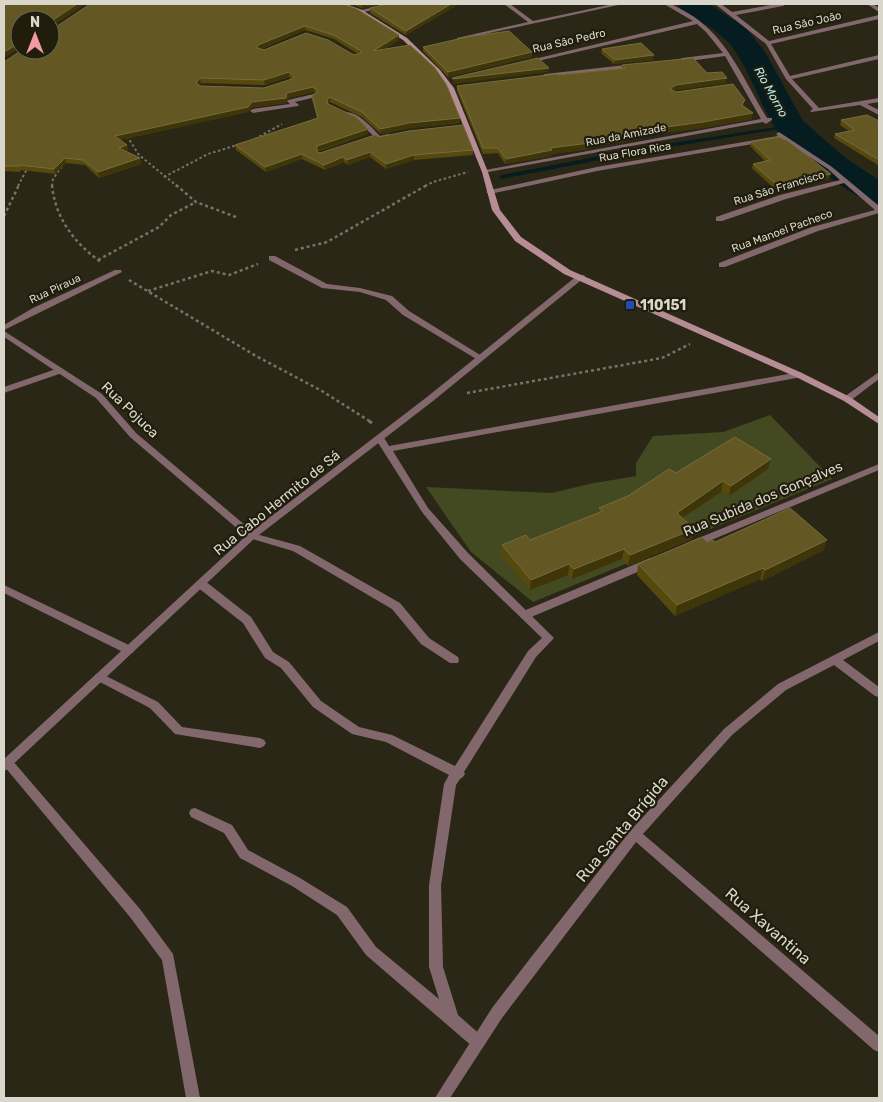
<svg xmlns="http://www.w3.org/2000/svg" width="883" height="1102" font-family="Rubik,sans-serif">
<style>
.green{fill:#434a21}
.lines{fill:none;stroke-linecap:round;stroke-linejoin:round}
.stream{fill:#051c20;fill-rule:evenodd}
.river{fill:#051c20;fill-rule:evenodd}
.path-far2{stroke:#777466;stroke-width:2;stroke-dasharray:2.5 2.5;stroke-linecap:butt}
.path-far1{stroke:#777466;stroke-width:2.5;stroke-dasharray:3 3;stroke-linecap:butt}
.path{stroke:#777466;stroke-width:3;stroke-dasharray:4 4;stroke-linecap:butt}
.lane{fill:#82686d;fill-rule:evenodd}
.street{fill:#82686d;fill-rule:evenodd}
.secondary{fill:#b68d95;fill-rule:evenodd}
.wall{fill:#55490e;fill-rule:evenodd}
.shaded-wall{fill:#3e3509}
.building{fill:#635823;stroke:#766c3d;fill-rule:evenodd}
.transit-dot{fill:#1a4fb4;stroke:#211d0c;stroke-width:2}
.labels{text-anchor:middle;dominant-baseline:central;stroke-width:4.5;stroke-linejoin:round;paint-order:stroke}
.far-street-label{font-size:11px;fill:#d9d7cc;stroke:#211d0c}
.far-water-label{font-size:12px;font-style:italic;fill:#afecf8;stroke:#211d0c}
.poi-label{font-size:14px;font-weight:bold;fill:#d9d7cc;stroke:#211d0c;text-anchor:start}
.street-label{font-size:14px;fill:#d9d7cc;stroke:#211d0c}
.near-street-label{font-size:16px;fill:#d9d7cc;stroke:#211d0c}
</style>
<rect width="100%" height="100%" fill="#2b2716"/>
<path class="green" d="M770,415L832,479L533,602L471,552L426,487L552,493L589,484L636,476V463L653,436L723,432Z"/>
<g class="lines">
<path class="stream" d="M790,125L792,126V127L652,150L502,179L499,177L502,175L652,146Z"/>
<path class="river" d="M678,4H709L745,27L765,52L803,121L847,159L879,180V205C854,200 787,148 774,126C758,100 747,62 726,40C714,28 695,19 681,10Z"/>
<g class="path-far2">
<path d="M127,136L139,155L177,186"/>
<path d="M255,139L282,124"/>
<path d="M164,177L208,154L237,145"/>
<path d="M18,186L27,169"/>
<path d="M52,186L53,179L62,166"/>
<path d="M425,186L433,182L468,172"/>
</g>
<g class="path-far1">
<path d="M52,185C55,218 75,244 101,262"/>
<path d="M176,185L196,202L236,217"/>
<path d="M4,216L19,185"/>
<path d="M295,250L327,242L427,185"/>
<path d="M98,260L159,227L171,215L196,202"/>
<path d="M129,280L256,356L322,391L371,422"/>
<path d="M148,291L212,271L229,275L258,264"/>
<path d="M467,393L662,358L690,344"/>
</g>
<path class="path" d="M369,421L372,423"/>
<g class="lane">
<path d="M314,94L316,95V97L295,102L299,105L298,106L253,113L250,111L253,109L290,104L287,101L288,100Z"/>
<path d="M269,256H275L327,284L360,288L392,296L409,311L485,358L481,361L478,360L403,315L386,300L360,292L322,288L269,260Z"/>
<path d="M59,368L63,371L62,373L4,393V387Z"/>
<path d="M799,372L802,373L803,375L802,377L393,451L428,508L468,553L554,638L536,657L464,772L465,774L463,777L460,779L456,785L441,885L443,967L458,1015L483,1037L485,1042L483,1047L478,1049L473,1047L366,955L337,915L292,886L240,858L224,833L191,817L189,813L191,809L195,808L232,825L248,850L300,878L347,907L376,947L439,999L429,967V885L444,784L449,775L386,742L352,734L313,707L281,668L265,658L243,623L197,587L196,584L197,581H205L251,617L273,652L289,662L321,701L359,727L392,735L455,766L528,651L542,638L460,559L422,512L375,438L377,436H383L389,446Z"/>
<path d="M252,533L300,546L400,603L429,638L458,657L459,660L458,663H450L421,644L392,609L293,551L249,538L247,536L249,534Z"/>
<path d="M4,585L133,647L134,650L133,653H125L4,593Z"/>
<path d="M100,673L158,702L182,727L260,738L264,740L266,743L264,746L260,748L175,734L150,708L96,680L94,677L96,674Z"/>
<path d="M8,758L12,760L140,909L173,954L200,1098H186L162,960L130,917L4,766V760Z"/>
</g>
<g class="street">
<path d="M388,4H398L360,13L357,11Z"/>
<path d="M504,4H510L533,21L613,4H623L457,40V38L528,22Z"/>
<path d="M664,4C672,3 678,8 686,12C727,35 743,79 767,118H772V120L766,124L763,122L483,173L482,172L485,170L761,119L725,56L682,62L679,60L682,58L723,53L706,32L697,24L525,64L522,62L693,21Z"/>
<path d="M715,4H721L732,12L776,4H786L783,6L736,15L769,41L879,15V19L771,44L790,76L879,55V59L792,79L819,108L879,98V102L867,104L879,110V115L860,105L811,112L810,111L813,109L786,79L766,44Z"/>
<path d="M867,4H873L879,8V12Z"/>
<path d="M635,64L637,65V67L545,78L542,76L545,74Z"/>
<path d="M344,112C358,111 371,127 380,136L388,134L391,136L377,139L357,121L344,114Z"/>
<path d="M779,132L832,167L879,206V213L818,231L725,267H719V263L812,227L875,210L844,183L786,199L722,221H716V217L780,195L840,180L828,169L782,139L597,171L490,194L486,192L490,190L597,167L778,136L776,134Z"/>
<path d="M115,270H121L122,272L4,330V325L33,308Z"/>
<path d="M578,275H584L585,277L433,401L255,538L8,769L4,771V759L246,536L130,437L96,398L4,337V331L102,394L136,433L252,531L427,397Z"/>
<path d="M879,372V379L850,401H844L843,399L844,397Z"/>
<path d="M879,464V470L697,546L693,547L688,544L689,542Z"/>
<path d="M650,558L654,559L655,562L654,565L529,618H521L520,615L521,612Z"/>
<path d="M879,632V641L843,660L879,687V697L875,696L834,665L786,690L732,735L643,834L879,1036V1052L874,1050L636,842L502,1018L450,1098H435L492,1008L532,956L631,830L724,729L778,684Z"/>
</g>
<path class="secondary" d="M339,4H346L362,10L407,38L440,70L454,88L488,172L500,210L521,237L570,270L802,373L850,397L879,417V424L844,401L796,377L564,274L515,241L492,210L482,172L448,88L436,72L403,40L358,12Z"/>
</g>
<g class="wall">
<path d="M344,4L399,40L384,49L460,118V123L409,128L381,134L362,117L330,102L328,104L368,134L317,152L320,153L379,137L473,150V155L414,160L386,169L370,157L348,165L344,162L325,170L302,159L266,172L236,150L235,145L317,118L312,100V95L316,94L314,92L288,98L286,103L253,107L248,112L120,140L127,145L128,150L125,151L140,158L141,164L99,178L85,165L66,163L55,174L21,170L20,172L4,171V62ZM305,30L334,39L358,54L354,55L261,49ZM289,77L292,79L264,88L200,86L199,85L201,83L265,85Z"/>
<path d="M351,4H381L362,8Z"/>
<path d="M387,4H459L406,35L370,13V8Z"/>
<path d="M423,47L532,57L448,77L423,51Z"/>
<path d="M602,49L653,60L614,64L601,53Z"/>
<path d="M622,65L707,73L726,83L675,90L674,91L676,92L744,105L743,106L752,119L702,128L625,138V142L590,146V149L552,154L551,156L505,164L498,153L483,154L457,91V86L622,69Z"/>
<path d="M841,120L879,121V164L878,165L834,138L835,134L849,131L840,125Z"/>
<path d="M751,142L829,179L776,190L752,168L753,164L765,161L750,146Z"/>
<path d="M768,469L729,496L721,492L682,518L692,539L628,566L622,559L572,579L568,575L530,590L501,555L502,545L530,540L599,512V508L628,496L676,473Z"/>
<path d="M707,542H715L824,550L762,581L760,579L675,616L637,575L638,564Z"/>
</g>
<g class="shaded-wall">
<path d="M77,4H85L50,28V22Z"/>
<path d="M362,4H381L362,8Z"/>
<path d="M451,4H459L406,35V31Z"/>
<path d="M305,26V30L258,50L257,48L258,45Z"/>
<path d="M399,35V40L373,56V51Z"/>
<path d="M18,44L19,48L4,58V52Z"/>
<path d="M532,52V57L448,77V72Z"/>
<path d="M654,55L653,60L614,64L615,60Z"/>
<path d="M549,68L548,72L453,84V79Z"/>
<path d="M289,72V77L265,85L264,80Z"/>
<path d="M200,78L201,83L196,88V83Z"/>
<path d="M727,78L726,83L675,90L670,93L671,88L676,85Z"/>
<path d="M313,87L314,92L288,98L286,103L253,107L248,112L116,141L115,136Z"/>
<path d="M330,97V102L327,105V100Z"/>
<path d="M753,113L752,119L702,128L625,138V142L590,146V149L552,154L551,156L505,164L506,159L623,133Z"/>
<path d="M460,118V123L409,128L381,134L380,129L409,123Z"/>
<path d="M368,129V134L317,151V157V146Z"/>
<path d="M127,145L128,150L120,153L119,148Z"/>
<path d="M370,152V157L348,165L347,160Z"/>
<path d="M302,154V159L266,172L265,167Z"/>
<path d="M414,155V160L386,169V164Z"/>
<path d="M343,157L344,162L325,170L324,165Z"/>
<path d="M65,158L66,163L55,174L54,169Z"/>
<path d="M140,158L141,164L99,178L98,172Z"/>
<path d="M831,174L829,179L776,190L777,185Z"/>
<path d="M771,459L768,469L729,496L731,486Z"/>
<path d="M723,481L721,492L675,523L677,513Z"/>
<path d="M694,529L692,539L628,566L630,555Z"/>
<path d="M827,540L824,550L762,581L765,570Z"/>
<path d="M624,549L622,559L572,579L574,569Z"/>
<path d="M569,564L568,575L530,590L531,580Z"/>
<path d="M763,568L760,579L675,616L677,605Z"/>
</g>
<g class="building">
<path d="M8,4H77L50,22V20H20V44H18L4,52V6Z"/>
<path d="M90,4H344L357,9L399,35L373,51L410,45L435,68L446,84L460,118L409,123L380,129L362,112L330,97L327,100L328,104L356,117L368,129L317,146V152L320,153L375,135L379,137L409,131L463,125L473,150L414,155L386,164L370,152L347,160L343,157L324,165L302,154L265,167L235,145L318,118L312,95L317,93L318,90L313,87L287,93L286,98L252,102L248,107L115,136L127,145L119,148L140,158L98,172L83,160L65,158L54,169L20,165L19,166H4V62L22,50H50V31ZM305,26L334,35L361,51V53L354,55L328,40L306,33L264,50L257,48L258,45ZM289,72L294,76L292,79L264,88L200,86L196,83L200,78L264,80Z"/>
<path d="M387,4H451L406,31L370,8Z"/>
<path d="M509,31L532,52L448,72L423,47L467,37Z"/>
<path d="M641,43L654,55L615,60L602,49Z"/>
<path d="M538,58L549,68L453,79L452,78Z"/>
<path d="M693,58L707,73L722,72L727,78L676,85L671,88L672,90L676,92L733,84L745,100L742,105L753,113L703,122L623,133L625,137L589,141L590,143L550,148L552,150L506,159L498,148H483L457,86L556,74L558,75L626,68L622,65Z"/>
<path d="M867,115L879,121V160L835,134L855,130L841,120Z"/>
<path d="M779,137L788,141L831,174L777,185L753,164L770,160L751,142Z"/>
<path d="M735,437L771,459L731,486L723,481L677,513L694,529L630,555L624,549L574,569L569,564L531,580L502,545L526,535L530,540L603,511L599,508L628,496L669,469L676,473Z"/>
<path d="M790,508L827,540L765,570L763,568L677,605L638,564L702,537L707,542L713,540L715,542Z"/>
</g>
<rect class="transit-dot" x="625" y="300" width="10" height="10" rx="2.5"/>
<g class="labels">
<g class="far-street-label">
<text transform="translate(807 23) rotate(-13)">Rua São João</text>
<text transform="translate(569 41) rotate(-13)">Rua São Pedro</text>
<text transform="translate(626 135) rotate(-11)">Rua da Amizade</text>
<text transform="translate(635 152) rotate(-10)">Rua Flora Rica</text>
<text transform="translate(779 188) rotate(-17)">Rua São Francisco</text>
<text transform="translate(782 231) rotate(-20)">Rua Manoel Pacheco</text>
<text transform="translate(55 289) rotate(-25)">Rua Piraua</text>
</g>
<g class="far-water-label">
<text transform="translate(771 92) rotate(61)">Rio Morno</text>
</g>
<g class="poi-label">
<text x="640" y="305">110151</text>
</g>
<g class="street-label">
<text transform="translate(130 410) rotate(44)">Rua Pojuca</text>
<text transform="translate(763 499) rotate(-23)">Rua Subida dos Gonçalves</text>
<text transform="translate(277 503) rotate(-39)">Rua Cabo Hermito de Sá</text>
</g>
<g class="near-street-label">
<text transform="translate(622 829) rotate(-50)">Rua Santa Brígida</text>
<text transform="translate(768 926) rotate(41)">Rua Xavantina</text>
</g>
</g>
<rect width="883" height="1102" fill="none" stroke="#d9d7cc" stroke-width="10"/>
<g transform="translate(35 35)"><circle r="24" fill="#211d0c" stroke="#6b6759"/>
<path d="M0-4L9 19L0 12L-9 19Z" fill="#f49aa4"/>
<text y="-8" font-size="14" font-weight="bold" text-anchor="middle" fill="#d9d7cc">N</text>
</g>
</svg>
